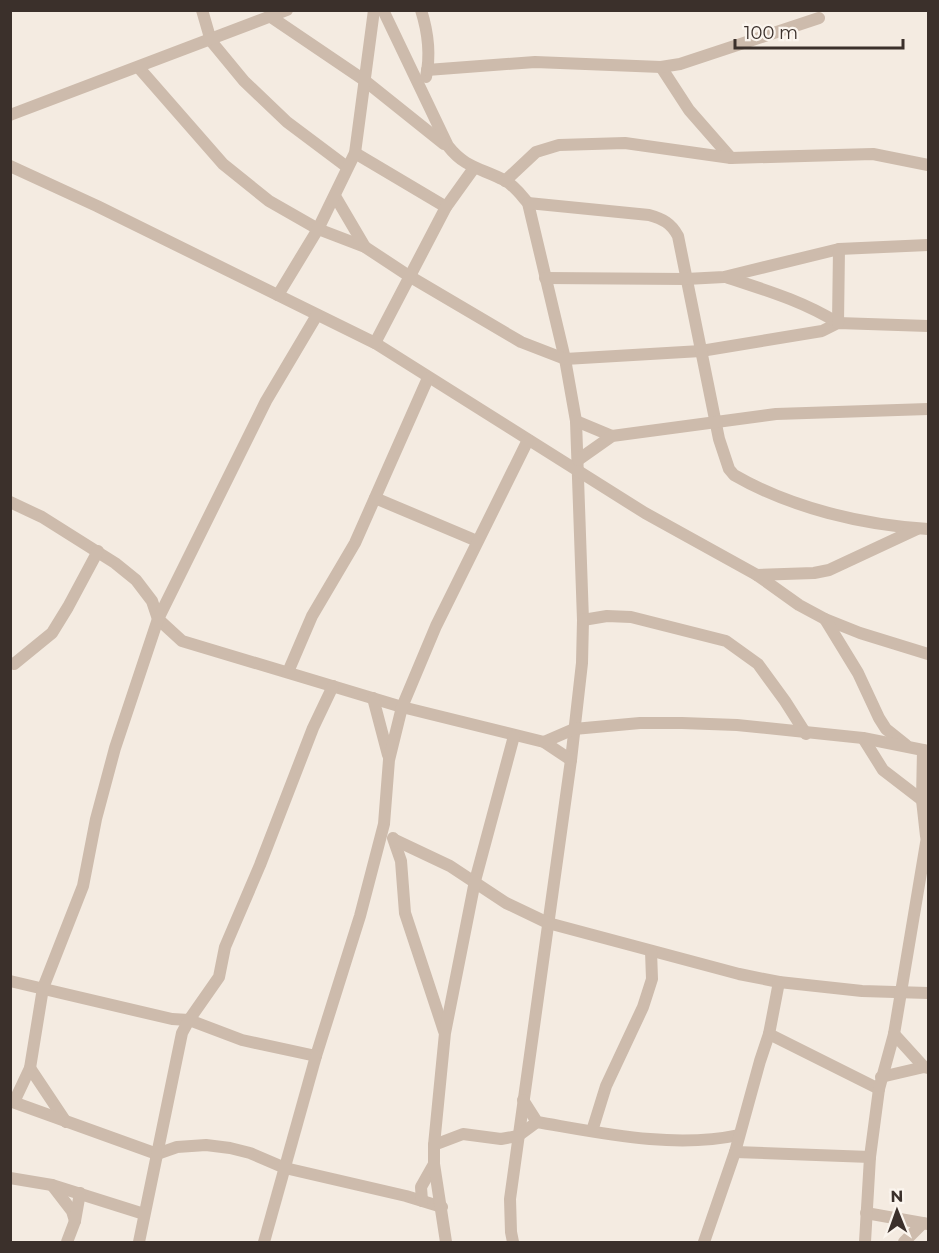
<svg xmlns="http://www.w3.org/2000/svg" width="939" height="1253" font-family="Montserrat,sans-serif">
<style>
.lines{fill:none;stroke-linecap:round;stroke-linejoin:round}
.minor{stroke:#cdbbac;stroke-width:12}
</style>
<rect width="100%" height="100%" fill="#f4ebe1"/>
<g class="lines">
<g class="minor">
<path d="M202,10L211,41L244,81L287,122L347,167"/>
<path d="M383,10L448,146C465,168 481,168 504,180C514,185 521,195 528,203L565,359L576,421L583,620L582,663L571,760L510,1199L511,1232L513,1242"/>
<path d="M421,10C428,32 431,54 426,77"/>
<path d="M271,17L364,80L444,144"/>
<path d="M661,67L689,110L731,158"/>
<path d="M139,68L223,164L269,201L318,229L365,247L409,276L521,342L565,359L701,351L822,331L838,323L928,326"/>
<path d="M427,70L535,62L661,67L680,64L819,18"/>
<path d="M10,115L287,10"/>
<path d="M355,153L446,207"/>
<path d="M10,166L97,206L375,343L645,513L757,575L799,605L825,619L860,633L928,654"/>
<path d="M505,181L536,152L559,145L625,143L731,158L873,154L928,165"/>
<path d="M335,196L365,247"/>
<path d="M528,203L649,215C663,219 671,223 678,236L719,439L729,469L734,475C791,508 863,525 928,529"/>
<path d="M726,277C765,290 803,301 838,323"/>
<path d="M545,278L686,279L724,277L839,249L928,245"/>
<path d="M278,295L318,229L355,153L374,10"/>
<path d="M838,323L839,249"/>
<path d="M375,343L446,207L474,168"/>
<path d="M576,421L612,436"/>
<path d="M578,460L612,436L776,414L928,409"/>
<path d="M375,498L477,541"/>
<path d="M10,502L42,517L115,563L136,580L152,601L158,619L182,641L402,707L544,742L571,760"/>
<path d="M757,575L814,573L829,570L917,529"/>
<path d="M825,619L858,673L879,718L886,729L906,745"/>
<path d="M583,620L607,616L631,617L726,641L758,664L785,701L806,734"/>
<path d="M10,663L14,664L52,633L68,607L98,551"/>
<path d="M288,672L312,616L355,543L428,378"/>
<path d="M373,698L388,755"/>
<path d="M863,738L883,770L922,800"/>
<path d="M544,742L574,729L640,723H682L737,725L863,738L928,751"/>
<path d="M923,750L922,800L926,836"/>
<path d="M393,838L401,861L405,913L444,1031"/>
<path d="M395,840L450,866L506,903L548,923L739,974L779,982L862,991L928,993"/>
<path d="M10,981L172,1019L189,1020L242,1040L316,1056L360,916L384,824L389,760L402,707L436,626L528,440"/>
<path d="M769,1034L879,1089"/>
<path d="M894,1034L924,1067"/>
<path d="M30,1068L66,1122"/>
<path d="M881,1077L924,1067L928,1068"/>
<path d="M523,1100L537,1122C602,1133 673,1149 739,1135"/>
<path d="M10,1101L157,1154L177,1147L206,1145L230,1148L250,1153L285,1168L406,1196L442,1207"/>
<path d="M14,1102L30,1068L43,988L83,886L96,819L115,748L158,619L266,401L317,315"/>
<path d="M592,1131L606,1086L643,1007L652,979L651,951"/>
<path d="M434,1145L463,1134L501,1139L518,1136L537,1122"/>
<path d="M735,1152L870,1157"/>
<path d="M10,1178L52,1185L144,1214"/>
<path d="M52,1185L72,1211L75,1221"/>
<path d="M422,1201L421,1187L434,1164"/>
<path d="M866,1213L928,1224"/>
<path d="M67,1242L75,1221L80,1193"/>
<path d="M139,1242L182,1033L189,1020L219,977L225,947L260,865L313,728L333,686"/>
<path d="M264,1242L316,1056"/>
<path d="M446,1242L434,1164V1145L445,1033L475,881L514,736"/>
<path d="M704,1242L735,1152L760,1061L769,1034L779,982"/>
<path d="M865,1242L870,1157L879,1089L894,1034L928,831"/>
<path d="M904,1242L923,1223"/>
</g>
</g>
<rect width="939" height="1253" fill="none" stroke="#3b302b" stroke-width="24"/>
<g transform="translate(897 1211) rotate(359)" stroke="#fbf5ee" stroke-width="4.5" paint-order="stroke">
<path d="M0-4.5L10 22L0 15L-10 22Z" fill="#3b302b"/>
<text y="-9" font-size="16" font-weight="bold" text-anchor="middle" fill="#3b302b">N</text>
</g>
<path d="M735 39v9h168v-9" fill="none" stroke="#3b302b" stroke-width="3"/>
<text x="744" y="39" font-size="18" fill="#3b302b" stroke="#fbf5ee" stroke-width="4.5" paint-order="stroke">100 m</text>
</svg>
